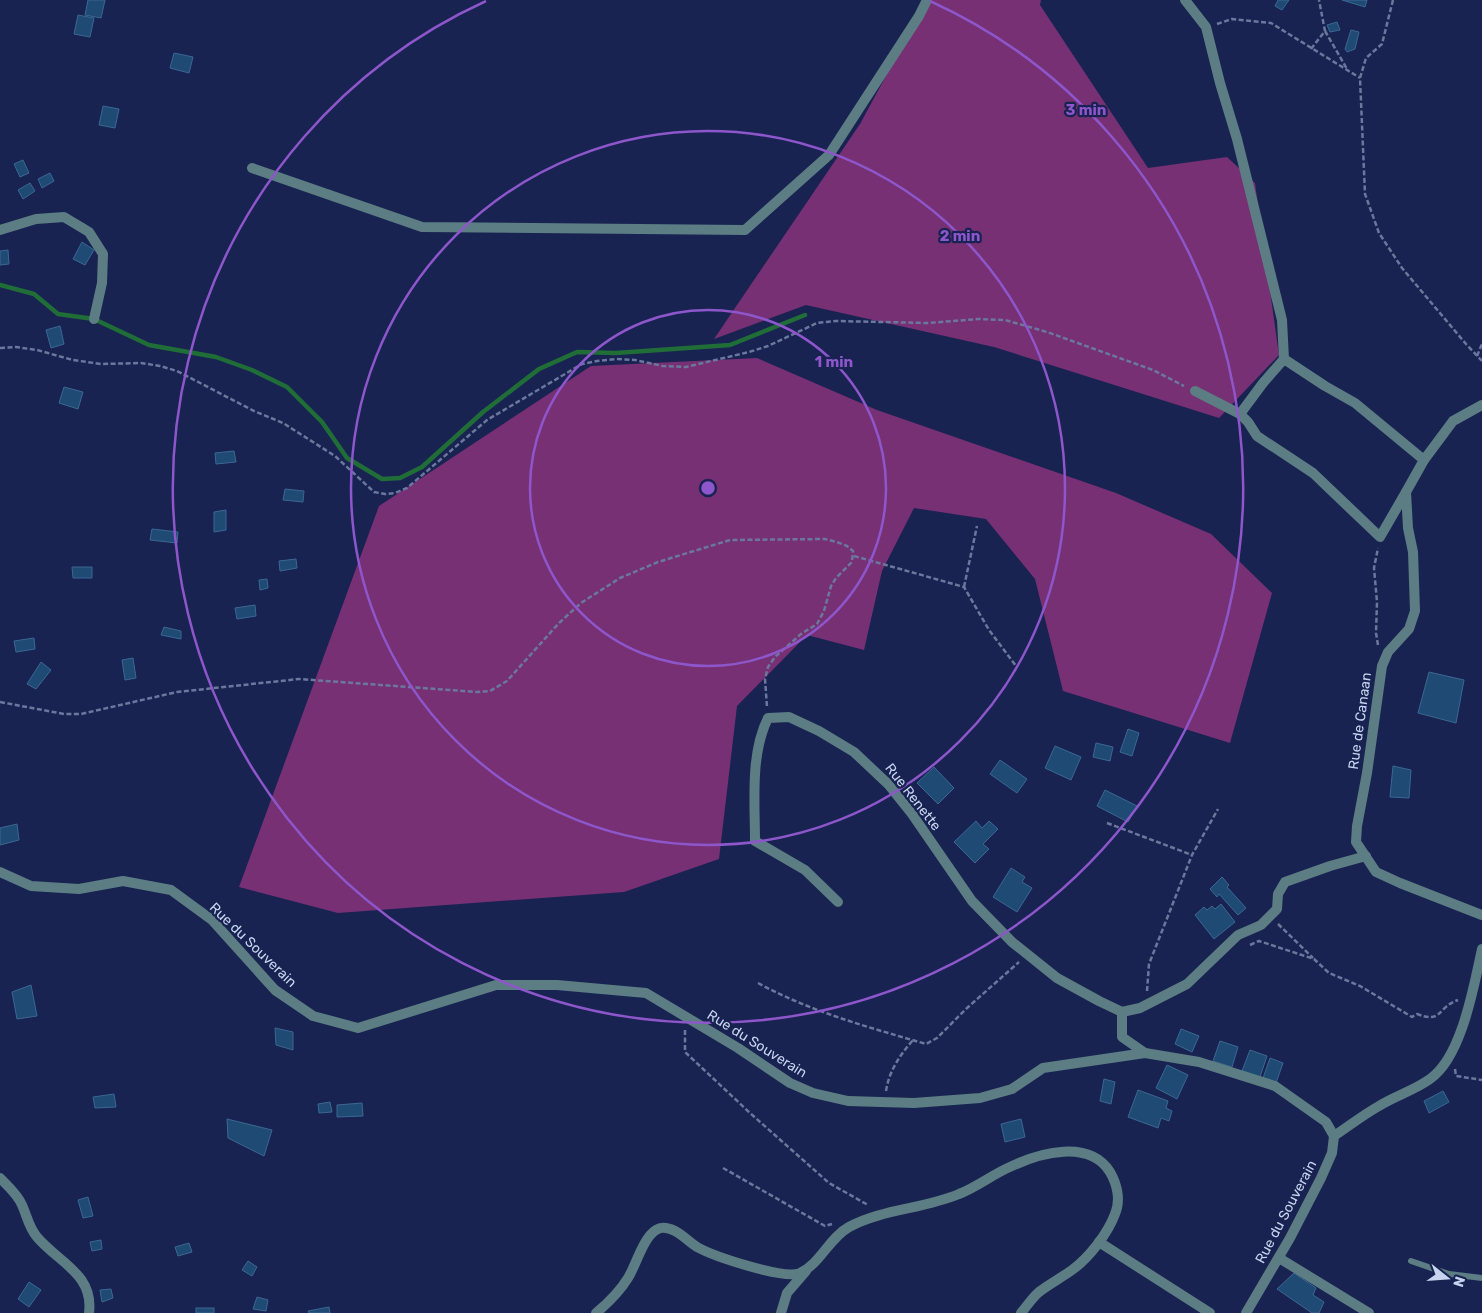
<svg xmlns="http://www.w3.org/2000/svg" width="1482" height="1313" font-family="Rubik,sans-serif">
<style>
.green{fill:#773073}
.lines{fill:none;stroke-linecap:round;stroke-linejoin:round}
.stream{stroke:#206d38;stroke-width:4.5}
.building{fill:#1e4a73;stroke:#3c6793}
.path{stroke:#6c779d;stroke-width:2.5;stroke-dasharray:5 2.5;stroke-linecap:butt}
.lane{stroke:#5c7d83;stroke-width:6}
.street{stroke:#5c7d83;stroke-width:10}
.ring{fill:none;stroke:#8e56cb;stroke-width:2.5}
.labels{text-anchor:middle;dominant-baseline:central;stroke-width:4.5;stroke-linejoin:round;paint-order:stroke}
.street-label{font-size:14px;fill:#c8d3f0;stroke:#182351}
.centre{fill:#8e56cb;stroke:#182351;stroke-width:2.5}
.ring-label{font-size:15px;text-anchor:middle;font-weight:bold;fill:#8e56cb;stroke:#182351;stroke-width:4.5;stroke-linejoin:round;paint-order:stroke}
</style>
<rect width="100%" height="100%" fill="#182351"/>
<g class="green">
<path d="M927,0H1041L1040,5L1148,168L1227,157L1255,183L1279,355L1219,418L994,347L806,305L714,339L860,124Z"/>
<path d="M757,358L877,410L1116,493L1211,534L1272,593L1230,743L1063,691L1035,579L986,519L914,508L882,571L864,650L807,635L737,706L719,859L624,892L338,913L239,887L379,506L591,366Z"/>
</g>
<g class="lines">
<path class="stream" d="M0,285L34,294L58,314L94,319L149,345L216,357L252,370L287,387L322,422L347,458L382,479L400,478L422,467L483,412L539,369L577,352L616,353L730,345L805,315"/>
</g>
<g class="building">
<path d="M88,0H105L101,18L85,15Z"/>
<path d="M1278,0H1289L1282,10L1275,6Z"/>
<path d="M1342,0H1367L1365,7Z"/>
<path d="M78,15L94,18L90,37L74,34Z"/>
<path d="M1337,22L1340,30L1330,32L1327,25Z"/>
<path d="M1351,30L1359,32L1355,49L1347,52L1345,49Z"/>
<path d="M174,53L193,57L189,73L170,68Z"/>
<path d="M103,106L119,109L115,128L99,125Z"/>
<path d="M23,160L29,173L20,177L14,164Z"/>
<path d="M50,173L54,181L42,188L38,179Z"/>
<path d="M30,183L35,191L23,199L18,190Z"/>
<path d="M82,242L94,250L85,265L73,259Z"/>
<path d="M8,250L9,264L0,265V251Z"/>
<path d="M60,326L64,344L51,348L46,330Z"/>
<path d="M64,387L83,392L78,409L59,403Z"/>
<path d="M234,451L236,462L216,464L215,453Z"/>
<path d="M285,489L304,491L303,502L283,500Z"/>
<path d="M226,510V530L214,532V512Z"/>
<path d="M152,529L178,532L177,543L150,540Z"/>
<path d="M296,559L297,568L280,571L279,561Z"/>
<path d="M72,567H92V578H73Z"/>
<path d="M267,579L268,588L260,590L259,580Z"/>
<path d="M255,605L256,616L237,619L235,608Z"/>
<path d="M164,627L181,631V639L161,635Z"/>
<path d="M34,638L35,649L16,652L14,641Z"/>
<path d="M133,658L136,678L125,680L122,660Z"/>
<path d="M41,662L51,670L36,689L27,684Z"/>
<path d="M1429,672L1464,680L1456,723L1418,713Z"/>
<path d="M1128,729L1139,733L1132,756L1120,752Z"/>
<path d="M1096,743L1113,747L1110,761L1093,757Z"/>
<path d="M1055,746L1081,757L1071,780L1045,768Z"/>
<path d="M1000,760L1027,779L1017,793L990,774Z"/>
<path d="M1393,766L1411,770L1409,798L1390,797Z"/>
<path d="M934,767L954,788L938,804L917,783Z"/>
<path d="M1105,790L1137,806L1128,822L1097,806Z"/>
<path d="M976,821L982,828L989,821L998,829L983,844L989,849L975,863L954,842Z"/>
<path d="M17,824L19,840L0,845V828Z"/>
<path d="M1011,868L1025,877L1022,882L1032,888L1017,912L993,897Z"/>
<path d="M1222,877L1229,885L1227,887L1246,908L1238,915L1219,894L1217,897L1210,889Z"/>
<path d="M1221,904L1235,922L1214,939L1195,915L1204,907L1207,910L1212,906L1215,909Z"/>
<path d="M31,985L37,1016L17,1019L12,992Z"/>
<path d="M275,1028L293,1032V1050L276,1045Z"/>
<path d="M1181,1029L1199,1036L1192,1052L1175,1044Z"/>
<path d="M1220,1041L1238,1047L1232,1067L1213,1061Z"/>
<path d="M1250,1050L1267,1056L1260,1077L1242,1071Z"/>
<path d="M1270,1058L1283,1063L1275,1086L1262,1081Z"/>
<path d="M1167,1065L1188,1075L1177,1099L1156,1088Z"/>
<path d="M1104,1079L1115,1082L1111,1104L1100,1101Z"/>
<path d="M1138,1090L1168,1101L1166,1108L1172,1111L1169,1121L1161,1118L1158,1128L1128,1117Z"/>
<path d="M1443,1091L1449,1102L1429,1113L1424,1101Z"/>
<path d="M114,1094L116,1107L95,1108L93,1097Z"/>
<path d="M330,1102L332,1112L319,1113L318,1104Z"/>
<path d="M362,1103L363,1116L337,1117V1105Z"/>
<path d="M227,1119L272,1130L264,1156L228,1138Z"/>
<path d="M1021,1119L1025,1137L1005,1142L1001,1124Z"/>
<path d="M88,1197L93,1216L83,1218L78,1200Z"/>
<path d="M101,1240L102,1249L92,1251L90,1242Z"/>
<path d="M189,1243L192,1252L178,1256L175,1247Z"/>
<path d="M248,1261L257,1267L252,1276L242,1270Z"/>
<path d="M1294,1273L1316,1288L1313,1295L1324,1302L1319,1313H1312L1277,1289Z"/>
<path d="M29,1282L41,1290L29,1307L18,1299Z"/>
<path d="M111,1289L113,1298L102,1302L100,1290Z"/>
<path d="M257,1297L268,1300L266,1311L253,1309Z"/>
<path d="M329,1307L330,1313H309L308,1311Z"/>
<rect x="196" y="1308" width="18" height="5"/>
</g>
<g class="lines">
<g class="path">
<path d="M1393,0L1382,44L1366,58L1360,78L1365,194L1379,233L1402,268L1466,344L1482,361"/>
<path d="M1217,24L1232,19L1271,23L1360,78"/>
<path d="M1325,31L1347,69"/>
<path d="M1311,49L1325,31L1319,0"/>
<path d="M0,348L16,347L37,350L73,360L101,364L141,363L160,366L177,371L254,411L283,423L335,456L374,492L385,494L395,493L407,488L487,420L582,364L597,361L616,359L635,360L663,366L686,367L749,352L768,346L817,323L836,321L928,323L978,319L1005,320L1047,332L1153,370L1184,386"/>
<path d="M1477,356L1482,344"/>
<path d="M854,556L964,587L989,630L1016,666"/>
<path d="M964,587L977,526"/>
<path d="M1378,645L1376,633L1377,602L1374,568L1378,548"/>
<path d="M0,702L64,714H81L177,692L299,679L477,692L490,691L507,681L559,623L581,603L620,578L658,562L730,540L825,539L837,542L847,546L853,551L852,562L836,578L831,586L824,611L817,624L801,634L775,657L768,667L765,679L767,707"/>
<path d="M1107,823L1192,855"/>
<path d="M1278,924L1313,958"/>
<path d="M1250,945L1259,941L1314,959L1329,973L1360,986L1412,1017L1417,1014C1443,1024 1437,1007 1458,1000"/>
<path d="M758,983C811,1012 868,1027 926,1044L937,1038L967,1008L1019,962"/>
<path d="M1147,991L1149,964L1192,855L1218,809"/>
<path d="M685,1030V1052L750,1113L829,1183L868,1205"/>
<path d="M1455,1069L1456,1076L1482,1080"/>
<path d="M886,1091C889,1071 900,1055 913,1040"/>
<path d="M723,1168L825,1226L832,1224"/>
</g>
<path class="lane" d="M1411,1261L1449,1274L1482,1278"/>
<g class="street">
<path d="M1185,0L1206,27L1220,83L1237,139L1282,320L1284,359L1325,386L1355,403L1424,460"/>
<path d="M252,168L422,227L745,230L829,155L919,16L927,0"/>
<path d="M0,230L36,219L64,217L89,232L103,254L102,283L94,319"/>
<path d="M1195,391L1240,414L1248,422L1257,436L1313,473L1380,537L1406,492"/>
<path d="M1482,405L1453,421L1424,460L1406,492L1408,528L1413,552L1415,611L1409,629L1388,652L1382,666L1367,773L1357,826L1356,842L1376,872L1400,883L1482,915"/>
<path d="M1240,414L1263,383L1284,359"/>
<path d="M0,872L31,886L79,889L123,881L171,890L212,920L275,990L313,1016L358,1028L496,985H557L646,993L738,1048L790,1083L813,1093L848,1101L914,1103L980,1098L1012,1089L1043,1068L1145,1053L1199,1062L1275,1086L1326,1122L1334,1136L1332,1153L1321,1178L1290,1238L1246,1313"/>
<path d="M838,902L805,870L755,841C755,802 750,754 768,718L789,717L819,731L854,752L888,784L912,814L972,901L1012,942L1057,978L1099,1001L1122,1012"/>
<path d="M1145,1053L1122,1037V1012L1140,1008L1187,984L1238,935L1261,925L1277,909L1278,894L1285,882L1330,866L1366,856"/>
<path d="M1334,1136C1349,1126 1363,1115 1379,1106C1395,1096 1415,1090 1430,1079C1462,1057 1474,985 1482,949"/>
<path d="M0,1178C8,1186 18,1195 22,1205C27,1216 29,1228 37,1237C59,1263 94,1274 89,1313"/>
<path d="M1099,1242L1210,1313"/>
<path d="M1279,1258L1369,1313"/>
<path d="M596,1313C608,1303 620,1291 628,1278C636,1265 643,1238 656,1230C662,1226 669,1228 675,1231C683,1235 689,1242 697,1247C713,1256 784,1280 800,1273C821,1263 829,1238 849,1227C882,1209 924,1209 959,1194C977,1187 993,1174 1012,1166C1040,1153 1089,1139 1110,1172C1117,1184 1121,1200 1115,1214C1108,1233 1089,1258 1072,1270C1061,1278 1049,1284 1039,1292C1032,1298 1027,1306 1021,1313"/>
<path d="M781,1313L787,1293L806,1271"/>
</g>
</g>
<g class="ring">
<circle cx="708" cy="488" r="178"/>
<circle cx="708" cy="488" r="357"/>
<path d="M930 1A535 535 0 1 1 486 1"/>
</g>
<g class="labels">
<g class="street-label">
<text transform="translate(1360 721) rotate(-82)">Rue de Canaan</text>
<text transform="translate(913 797) rotate(52)">Rue Renette</text>
<text transform="translate(253 945) rotate(44)">Rue du Souverain</text>
<text transform="translate(757 1044) rotate(32)">Rue du Souverain</text>
<text transform="translate(1286 1212) rotate(-62)">Rue du Souverain</text>
</g>
</g>
<circle cx="708" cy="488" r="8" class="centre"/>
<g class="ring-label">
<text x="1086" y="115">3 min</text>
<text x="960" y="241">2 min</text>
<text x="834" y="367">1 min</text>
</g>
<g transform="translate(1447 1278) rotate(107)" stroke="#182351" stroke-width="4" paint-order="stroke">
<path d="M0-4L9 19L0 12L-9 19Z" fill="#c8d3f0"/>
<text y="-8" font-size="14" font-weight="bold" text-anchor="middle" fill="#c8d3f0">N</text>
</g>
</svg>
